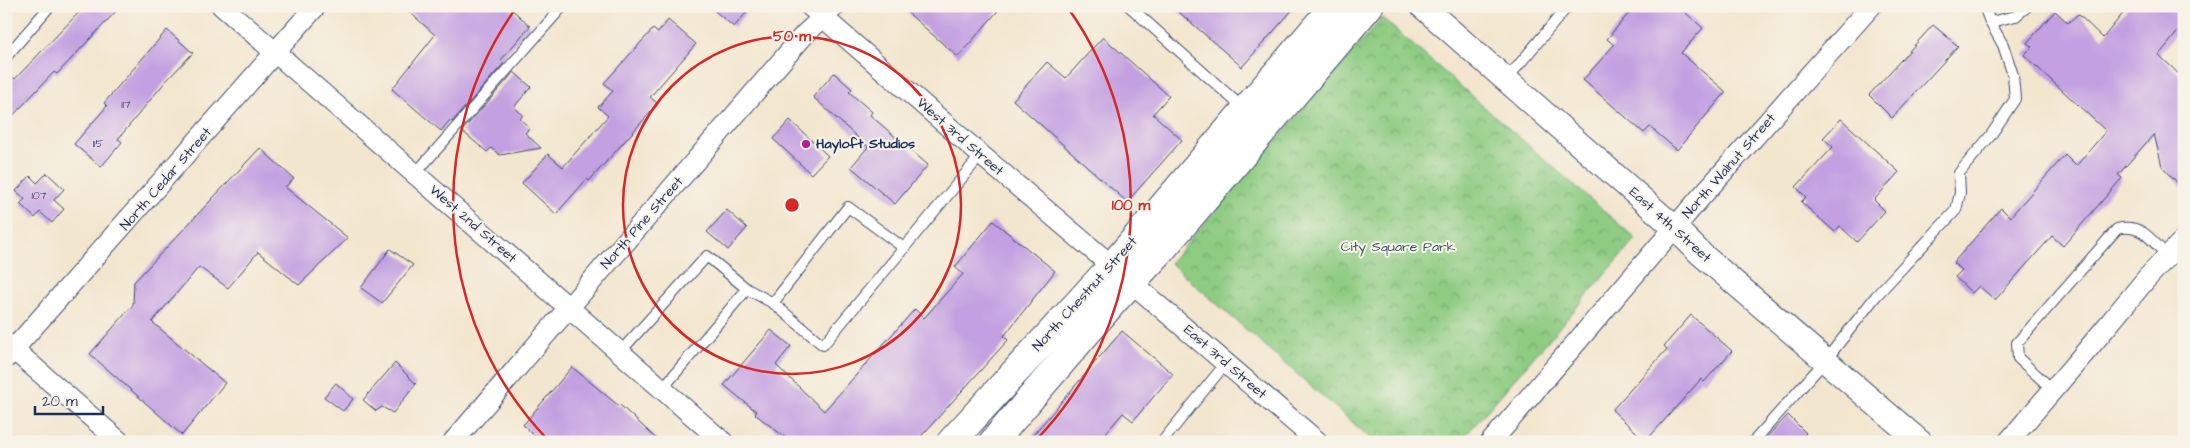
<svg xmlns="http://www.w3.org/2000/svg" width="2190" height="448" font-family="'Architects Daughter',sans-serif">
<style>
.park{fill:url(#park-crowns);stroke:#547e70}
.building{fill:#c3a0e1}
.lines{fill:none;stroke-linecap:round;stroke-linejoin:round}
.service-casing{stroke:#3b4a6f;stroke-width:12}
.minor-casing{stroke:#3b4a6f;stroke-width:22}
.tertiary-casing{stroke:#3b4a6f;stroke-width:26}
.primary-casing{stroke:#3b4a6f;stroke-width:30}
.service{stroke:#fff;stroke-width:10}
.minor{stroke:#fff;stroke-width:20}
.tertiary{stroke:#fff;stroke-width:24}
.primary{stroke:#fff;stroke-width:28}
.ring{fill:none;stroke:#d62828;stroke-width:2.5}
.poi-dot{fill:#b5179e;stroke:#f7f3e8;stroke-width:2}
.labels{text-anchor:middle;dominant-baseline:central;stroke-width:4;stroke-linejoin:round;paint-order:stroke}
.number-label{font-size:11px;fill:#454b7f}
.street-label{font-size:14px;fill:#1b2f5e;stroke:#f7f3e8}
.poi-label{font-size:14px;font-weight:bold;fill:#1b2f5e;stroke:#f7f3e8;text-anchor:start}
.park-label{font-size:14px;fill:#385667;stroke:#f7f3e8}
.centre{fill:#d62828;stroke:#f7f3e8;stroke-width:2.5}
.ring-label{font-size:15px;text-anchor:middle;font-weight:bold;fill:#d62828;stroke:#f7f3e8;stroke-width:4;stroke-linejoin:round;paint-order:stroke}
</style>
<defs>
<pattern id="park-crowns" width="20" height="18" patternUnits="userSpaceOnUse" patternTransform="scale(1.25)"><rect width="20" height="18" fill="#8ecc82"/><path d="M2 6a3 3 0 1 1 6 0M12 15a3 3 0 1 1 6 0" fill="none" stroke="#73a66e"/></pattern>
</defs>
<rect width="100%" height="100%" fill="#f7f3e8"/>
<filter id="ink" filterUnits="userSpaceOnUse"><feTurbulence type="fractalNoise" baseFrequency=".02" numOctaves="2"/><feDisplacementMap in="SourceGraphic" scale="10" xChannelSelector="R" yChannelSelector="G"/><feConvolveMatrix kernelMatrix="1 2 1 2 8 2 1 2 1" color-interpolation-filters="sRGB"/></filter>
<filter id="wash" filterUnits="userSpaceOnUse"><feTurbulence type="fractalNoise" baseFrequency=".0096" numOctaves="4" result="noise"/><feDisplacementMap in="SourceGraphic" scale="20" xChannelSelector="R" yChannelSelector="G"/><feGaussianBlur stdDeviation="1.12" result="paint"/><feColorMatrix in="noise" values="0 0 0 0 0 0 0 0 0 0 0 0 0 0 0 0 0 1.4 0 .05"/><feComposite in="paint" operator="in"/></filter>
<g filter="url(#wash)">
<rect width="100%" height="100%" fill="#f3e6cf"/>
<path class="park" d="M1382,18L1636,239L1460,442H1375L1170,263Z"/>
<g id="blocks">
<g class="building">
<path d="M85,6H121L57,74L54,72L6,123V72L15,79Z"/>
<path d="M403,6H508L530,26L501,60L504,63L452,122L450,120L441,131L392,89L435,35Z"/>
<path d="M709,6H752L734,27Z"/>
<path d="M900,6H1002L958,57Z"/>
<path d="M1172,6H1296L1242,67Z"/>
<path d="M1635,6H1678L1703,28L1681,53L1726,92L1677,150L1650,127L1644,133L1583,80L1614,45L1607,39Z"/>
<path d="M2129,6H2184V24L2159,55L2184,79V190L2162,166L2154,134L2118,175L2122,178L2063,246L2052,236L1995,300L1979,286L1972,293L1955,277L1962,270L1953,263L2001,208L2010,217L2065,155L2076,166L2106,131L2024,55L2032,47L2027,43L2055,11L2068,23L2078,14L2103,38Z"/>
<path d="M668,20L696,44L650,97L658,104L589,181L587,179L556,214L522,183L548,154L563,167L608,116L598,107L613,91L604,83L653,29L658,33Z"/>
<path d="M1933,25L1958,46L1892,118L1869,95Z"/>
<path d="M167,30L193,53L166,81L118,139L122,142L101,167L74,144L107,106L104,103Z"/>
<path d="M1103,37L1169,96L1153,114L1182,140L1127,202L1013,100L1047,62L1066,78Z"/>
<path d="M514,72L531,87L514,107L523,115L520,119L530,128L525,133L541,148L500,155L491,148L487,152L462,131Z"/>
<path d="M834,73L852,89L849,92L872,112L870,115L928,165L895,204L851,167L868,147L813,97Z"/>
<path d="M1841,119L1899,172L1874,200L1885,211L1857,242L1840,226L1835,232L1801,202L1806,197L1796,187L1833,147L1823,138Z"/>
<path d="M790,120L828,156L811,174L773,139Z"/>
<path d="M260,148L294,179L285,187L348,238L299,285L258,252L228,288L199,267L152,322L225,383L182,435L90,354L133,305L134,282Z"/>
<path d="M47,173L64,189L54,200L64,209L52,223L40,212L35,218L20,204L25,199L16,191L30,176L37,183Z"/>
<path d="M727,210L747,228L728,250L707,232Z"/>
<path d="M993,221L1055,271L1004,336L1008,340L916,442H791L755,414L757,412L724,385L771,330L791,346L776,365L824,411L915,309L924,318L963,274L955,267Z"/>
<path d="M390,249L413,265L382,303L361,288Z"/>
<path d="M1691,315L1732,351L1704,382L1701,379L1646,441L1612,410L1667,349L1664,346Z"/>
<path d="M1122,331L1173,374L1133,421L1123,413L1098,442H1027Z"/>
<path d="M395,363L416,384L393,413L382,407L376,411L363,400Z"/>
<path d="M572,367L619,406L620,405L660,442H541L523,425Z"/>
<path d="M336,383L353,399L343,411L324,397Z"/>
<path d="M1788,415L1806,433L1797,442H1762Z"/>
</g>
</g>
</g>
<g filter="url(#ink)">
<use href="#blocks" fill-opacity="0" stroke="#3b4a6f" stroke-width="1"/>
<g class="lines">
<g class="service-casing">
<g id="service">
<path d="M1129,6L1244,109"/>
<path d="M1990,22L2016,16L2028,6"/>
<path d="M6,57L50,6"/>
<path d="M1506,80L1568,6"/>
<path d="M415,174L563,6"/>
<path d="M848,207L904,248L823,345L773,303Z"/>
<path d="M904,248L981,155"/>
<path d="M747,289L773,303"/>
<path d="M620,352L707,256L747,289L662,389"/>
<path d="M2053,390L2018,358L2017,343L2117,229C2141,223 2152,240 2167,256"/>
<path d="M1162,442L1226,363"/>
<path d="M1753,442L1825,361L1876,296L1956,210L1960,193L1959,173L1991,135L2015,99L2013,75L2003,45L1990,22L1984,6"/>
</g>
</g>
<g class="minor-casing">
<g id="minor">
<path d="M222,6L723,442"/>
<path d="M810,6L981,155L1112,266"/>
<path d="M1132,283L1318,442"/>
<path d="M6,343L120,442"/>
<path d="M6,358L316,6"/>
<path d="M453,442L804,35L835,6"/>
<path d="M1491,442L1700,198L1871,6"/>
<path d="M2008,442L2088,349L2147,278L2184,239"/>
</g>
</g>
<g class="tertiary-casing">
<path id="tertiary" d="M1422,6L1675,228L1701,254L1920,442"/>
</g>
<g class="primary-casing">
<g id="primary">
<path d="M951,442L1112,266L1334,6"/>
<path d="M993,442L1114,301L1158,254L1369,6"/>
</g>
</g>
<use href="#service" class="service"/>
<use href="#minor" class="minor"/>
<use href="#tertiary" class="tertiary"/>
<use href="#primary" class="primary"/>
</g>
</g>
<g class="ring">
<circle cx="792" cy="205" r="169"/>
<path d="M548 440A339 339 0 0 1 516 8M1068 8A339 339 0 0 1 1036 440"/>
</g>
<circle class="poi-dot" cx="806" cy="144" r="5"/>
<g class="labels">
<g class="number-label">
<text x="126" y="104">117</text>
<text x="98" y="143">115</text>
<text x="39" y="195">107</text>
</g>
<g class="street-label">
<text transform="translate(960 137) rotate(41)">West 3rd Street</text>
<text transform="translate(1729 166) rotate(-49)">North Walnut Street</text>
<text transform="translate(166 179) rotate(-49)">North Cedar Street</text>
<text transform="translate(642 223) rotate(-49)">North Pine Street</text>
<text transform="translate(473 224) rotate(41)">West 2nd Street</text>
<text transform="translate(1670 225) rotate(42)">East 4th Street</text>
<text transform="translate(1085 294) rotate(-48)">North Chestnut Street</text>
<text transform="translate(1225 362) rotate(41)">East 3rd Street</text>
</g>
<g class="poi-label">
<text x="816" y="144">Hayloft Studios</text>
</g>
<g class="park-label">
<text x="1398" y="247">City Square Park</text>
</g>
</g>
<circle cx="792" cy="205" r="8" class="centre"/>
<g class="ring-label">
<text x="792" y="41">50 m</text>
<text x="1131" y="210">100 m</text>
</g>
<rect width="2190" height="448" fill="none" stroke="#f7f3e8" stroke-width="25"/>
<path d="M35 406v8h68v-8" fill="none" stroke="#1b2f5e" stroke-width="2.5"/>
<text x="42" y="406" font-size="15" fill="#1b2f5e" stroke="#f7f3e8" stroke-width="4" paint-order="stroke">20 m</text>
</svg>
